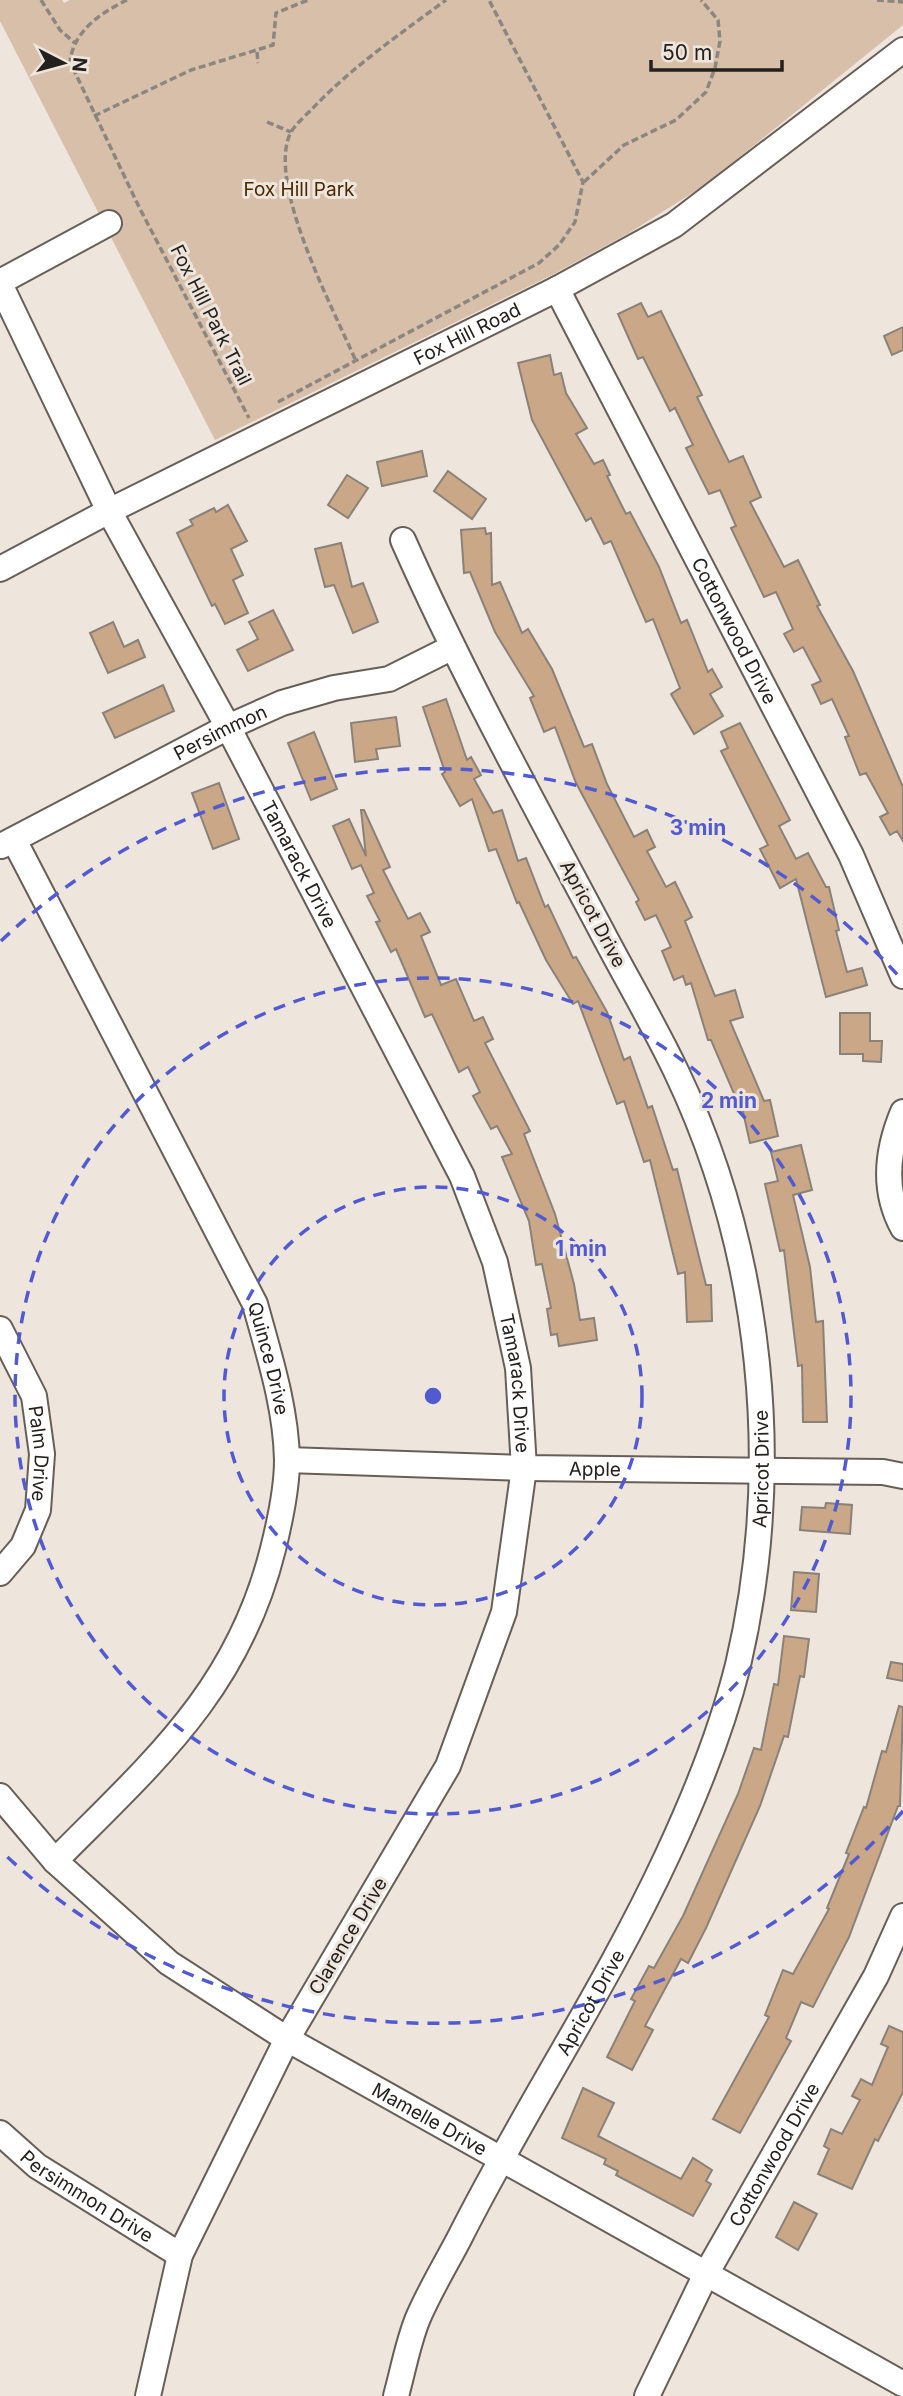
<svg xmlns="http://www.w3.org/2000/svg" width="903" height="2396" font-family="Inter,sans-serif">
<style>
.green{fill:#d8bfa9}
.building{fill:#caa887;stroke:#8a8179;stroke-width:2}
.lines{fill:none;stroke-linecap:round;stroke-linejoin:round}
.minor-casing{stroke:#675f57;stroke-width:28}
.path{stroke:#8c8680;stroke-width:3.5;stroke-dasharray:7 3.5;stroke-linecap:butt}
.minor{stroke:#fff;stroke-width:24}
.ring{fill:none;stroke:#525ad1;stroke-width:3.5;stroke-dasharray:12 9}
.labels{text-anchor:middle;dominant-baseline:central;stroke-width:6;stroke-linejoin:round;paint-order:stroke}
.park-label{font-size:19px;fill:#492800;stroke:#eee5dc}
.street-label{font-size:19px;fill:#23201d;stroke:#eee5dc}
.centre{fill:#525ad1;stroke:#eee5dc;stroke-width:3.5}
.ring-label{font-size:21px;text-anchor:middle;font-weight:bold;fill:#525ad1;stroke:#eee5dc;stroke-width:6;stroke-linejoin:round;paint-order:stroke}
</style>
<rect width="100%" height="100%" fill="#eee5dc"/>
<path class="green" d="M0,0H62L64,3L70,0H903V25L705,185L629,233L552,275L215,440L0,21Z"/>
<g class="building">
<path d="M641,303L648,317L661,311L702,395L697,397L729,462L743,456L761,497L750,502L784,567L798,560L820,605L817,606L853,671L903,787V841L897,831L890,835L880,817L888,813L866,773L860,775L845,737L849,736L832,699L821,704L812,685L821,681L803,647L794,652L784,634L793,629L776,592L764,597L731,528L736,526L720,490L709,494L686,448L693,445L675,408L670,411L643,357L638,359L618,314Z"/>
<path d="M903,327V350L892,355L884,336Z"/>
<path d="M550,355L554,375L561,373L566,393L587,428L576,434L594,464L603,460L610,475L607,476L626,514L630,512L659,567L681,623L687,620L708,672L712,669L722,687L710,694L723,716L694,734L671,694L680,688L653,619L646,622L611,541L604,544L591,518L586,521L532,420L518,363Z"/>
<path d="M422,451L427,476L382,486L377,462Z"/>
<path d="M448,471L486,499L472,519L434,491Z"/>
<path d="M347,475L368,488L348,518L328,505Z"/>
<path d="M228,505L247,541L231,549L243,575L233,580L248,613L225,624L215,604L212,606L177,533L193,525L190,520L214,508L216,512Z"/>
<path d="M485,528L486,534L491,533L492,585L500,582L522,633L528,629L552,669L584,747L592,744L607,784L634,837L647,830L655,847L647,851L666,887L675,882L692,917L685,921L715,996L735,990L743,1017L730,1021L764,1101L770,1100L778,1136L750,1143L739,1094L735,1096L711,1040H708L691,983L686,985L683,976L674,980L662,951L671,947L656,915L645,920L636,902L639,900L576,783L555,727L544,732L530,698L534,696L495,632L470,572L464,573L461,530Z"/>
<path d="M341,543L352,587L363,583L378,622L353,633L334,585L325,587L315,549Z"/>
<path d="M273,610L293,650L248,671L237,650L258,639L249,622Z"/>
<path d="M113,622L124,647L138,640L145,657L108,673L90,633Z"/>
<path d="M163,685L174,711L115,738L103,713Z"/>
<path d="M446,699L467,760L471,757L481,775L474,779L493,813L502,810L518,861L526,858L545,907L548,905L573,958L576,957L607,1012L624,1060L630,1057L648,1108L652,1106L673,1170L677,1169L706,1285H711L712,1321L687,1322L685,1272L678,1274L650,1160L644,1162L624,1101L617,1104L578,1001L573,1004L546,960L519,902L517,903L496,849L489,851L472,799L460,806L442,774L445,772L423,707Z"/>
<path d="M396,717L400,746L376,749L378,759L355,762L351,723Z"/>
<path d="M740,723L790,820L779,826L796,859L808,853L826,887H829L839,930L836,931L847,972L862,968L867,985L826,997L796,879L780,888L760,849L768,845L721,751L728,748L721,732Z"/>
<path d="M314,732L337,789L311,800L288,743Z"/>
<path d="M219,783L239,839L213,849L192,793Z"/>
<path d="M361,810H364L390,867L383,870L408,919L420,913L430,932L421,936L441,985L456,979L474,1021L483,1017L493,1039L485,1043L530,1131L524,1134L555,1214L574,1284L580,1320L594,1318L597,1340L559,1346L557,1334L551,1335L547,1309L551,1308L542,1264L536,1265L529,1221L502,1157L512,1154L497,1126L491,1129L473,1096L480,1092L468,1067L459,1072L432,1014L425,1017L396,949L391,952L376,922L380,921L367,896L374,893L361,865L352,869L333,826L349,819L366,856Z"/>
<path d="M840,1013H870V1041H882L881,1062L863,1061V1054H840Z"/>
<path d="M801,1145L812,1190L793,1195L810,1267L816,1322L823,1321L827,1422H803L802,1365L798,1366L784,1250L780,1251L765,1184L778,1181L771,1152Z"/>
<path d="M826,1503L852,1505L850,1534L800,1530L802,1507L825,1508Z"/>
<path d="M794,1572L819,1574L816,1612L791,1610Z"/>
<path d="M784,1636L809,1639L804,1677L800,1676L788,1737L784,1736L760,1806L706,1928L688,1963L681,1959L645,2026L653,2030L632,2070L607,2057L635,2001L631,1999L649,1966L654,1968L683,1916L738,1794L754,1748L761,1750L774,1684L778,1685Z"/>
<path d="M891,1662L903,1664V1681L887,1678Z"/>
<path d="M899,1706L903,1707L900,1806H898L849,1937L813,2007L801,2002L786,2038L791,2041L740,2133L713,2119L769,2017L765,2015L783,1970L793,1974L829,1909L827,1908L849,1854L846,1853L864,1807L866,1808L882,1751L886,1752Z"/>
<path d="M889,2026L903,2032V2092L878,2141L875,2139L852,2189L818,2174L829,2149L824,2146L831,2129L842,2134L860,2100L852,2096L861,2079L872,2085L888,2047L881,2044Z"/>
<path d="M583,2088L614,2103L598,2136L681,2179L693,2158L712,2170L706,2181L711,2184L693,2216L616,2175L618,2171L604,2164L606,2159L562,2138Z"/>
<path d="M794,2202L817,2214L798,2250L776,2237Z"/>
</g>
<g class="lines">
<g class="minor-casing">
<g id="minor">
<path d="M0,282L109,223"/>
<path id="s1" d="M0,284L109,511L228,727L462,1176L495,1262L518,1368L524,1468L504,1612L448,1766L287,2039L180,2255L148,2396"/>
<path id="s2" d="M557,289L851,855L903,976"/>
<path id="s3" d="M0,569L109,511L557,289L674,225L903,50"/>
<path id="s4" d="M14,840L255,1304C269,1355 286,1407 287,1460C287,1489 280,1521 273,1549C238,1690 153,1762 55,1861"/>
<path id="s5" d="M1,846L228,727L282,703L334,688L389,679L451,648"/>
<path d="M903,1112C887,1150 882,1190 903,1228"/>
<path id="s6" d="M0,1329L34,1396L42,1454L38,1510L23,1546L0,1573"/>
<path id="s7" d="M287,1460L524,1468L883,1472L903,1476"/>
<path id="s8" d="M0,1796L55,1861L169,1963L287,2039L903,2384"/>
<path id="s9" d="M0,2133L37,2166L180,2255"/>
<path id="s10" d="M396,2396C403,2371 408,2342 418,2318C430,2290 446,2264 460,2237C525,2108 607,1986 668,1854C696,1794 722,1729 738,1665C784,1469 763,1253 676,1071C653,1023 625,976 600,928C532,800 462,673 403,540"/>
<path id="s11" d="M647,2396L706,2274L876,1976L903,1916"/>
</g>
</g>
<g class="path">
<path d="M41,0L60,30L75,43"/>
<path d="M127,0C102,12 73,31 70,62L139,207L249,418"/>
<path d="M877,0L903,2"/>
<path d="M257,52L258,63"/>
<path d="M94,116L191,70L273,45L276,13L308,0"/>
<path d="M267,122L291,132"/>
<path d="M584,182L624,145L676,120L706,92L715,68L720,41L718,20L701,0"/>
<path d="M355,359C334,310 265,181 291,132C296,124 306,115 313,108C352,67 400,34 446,0"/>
<path d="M278,402L539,263L559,245L575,222L583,182L489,0"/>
</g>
<use href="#minor" class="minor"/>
</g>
<g class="ring">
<circle cx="433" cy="1396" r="209"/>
<circle cx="433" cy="1396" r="418"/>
<path d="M903 1811A627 627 0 0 1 1 1851M1 941A627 627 0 0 1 903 981"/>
</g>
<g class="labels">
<g class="park-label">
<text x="299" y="189">Fox Hill Park</text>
</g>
<g class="street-label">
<text transform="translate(211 315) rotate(63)">Fox Hill Park Trail</text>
<text stroke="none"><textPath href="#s3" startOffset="523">Fox Hill Road</textPath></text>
<text stroke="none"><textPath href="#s2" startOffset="385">Cottonwood Drive</textPath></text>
<text stroke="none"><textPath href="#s5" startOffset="247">Persimmon</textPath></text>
<text stroke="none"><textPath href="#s1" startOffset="653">Tamarack Drive</textPath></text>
<text transform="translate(593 914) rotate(62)">Apricot Drive</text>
<text stroke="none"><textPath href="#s4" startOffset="579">Quince Drive</textPath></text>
<text stroke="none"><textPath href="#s1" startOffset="1220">Tamarack Drive</textPath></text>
<text stroke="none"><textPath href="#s6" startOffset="133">Palm Drive</textPath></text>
<text stroke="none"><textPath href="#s7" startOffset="308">Apple</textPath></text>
<text stroke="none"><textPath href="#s10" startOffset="1008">Apricot Drive</textPath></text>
<text transform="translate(348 1936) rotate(-59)">Clarence Drive</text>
<text stroke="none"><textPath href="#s10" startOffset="441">Apricot Drive</textPath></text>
<text stroke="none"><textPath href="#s8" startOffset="542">Mamelle Drive</textPath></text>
<text stroke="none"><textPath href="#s11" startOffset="273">Cottonwood Drive</textPath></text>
<text stroke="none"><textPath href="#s9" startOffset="108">Persimmon Drive</textPath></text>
</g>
</g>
<circle cx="433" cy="1396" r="10" class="centre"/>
<g class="ring-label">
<text x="698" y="835">3 min</text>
<text x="729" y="1108">2 min</text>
<text x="581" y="1256">1 min</text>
</g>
<g transform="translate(63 63) rotate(96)" stroke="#eee5dc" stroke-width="5" paint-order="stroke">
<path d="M0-5L12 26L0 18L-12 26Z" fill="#23201d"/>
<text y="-10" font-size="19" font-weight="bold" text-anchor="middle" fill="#23201d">N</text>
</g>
<path d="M651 60v10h131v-10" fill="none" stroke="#23201d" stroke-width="3.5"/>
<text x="662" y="60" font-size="21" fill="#23201d" stroke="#eee5dc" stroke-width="5" paint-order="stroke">50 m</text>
</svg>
